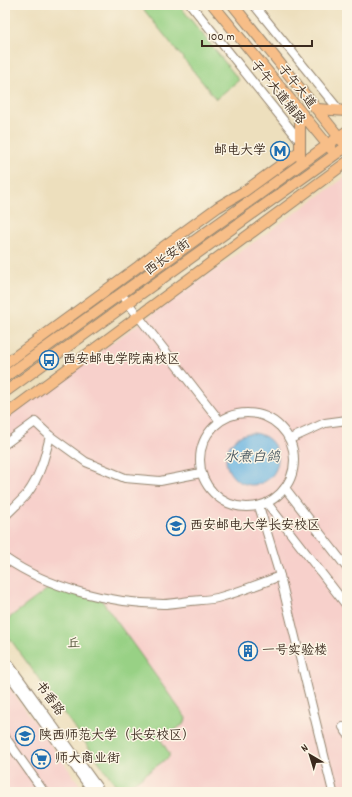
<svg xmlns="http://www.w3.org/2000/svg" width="352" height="797" font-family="Dekko,'LXGW WenKai TC',sans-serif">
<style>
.built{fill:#f7d0cb}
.green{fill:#98d185;stroke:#6a7e52}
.water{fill:#68b3e1;stroke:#526e80}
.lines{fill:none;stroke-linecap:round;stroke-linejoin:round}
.minor-casing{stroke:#94846e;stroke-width:10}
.major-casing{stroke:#94846e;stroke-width:12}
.minor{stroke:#fff;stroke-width:8}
.major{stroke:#f7be88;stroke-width:10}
.labels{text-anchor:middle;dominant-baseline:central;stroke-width:3;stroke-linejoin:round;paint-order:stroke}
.street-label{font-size:13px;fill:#3b2a1e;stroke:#fcf5e5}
.poi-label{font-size:13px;fill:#3b2a1e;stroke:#fcf5e5;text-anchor:start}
.park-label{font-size:13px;fill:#525438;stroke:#fcf5e5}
.water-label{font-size:14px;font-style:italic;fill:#4b5a62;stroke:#fcf5e5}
</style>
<rect width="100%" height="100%" fill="#fcf5e5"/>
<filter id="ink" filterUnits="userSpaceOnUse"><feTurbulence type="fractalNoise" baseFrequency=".025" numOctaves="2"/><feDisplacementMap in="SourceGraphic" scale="8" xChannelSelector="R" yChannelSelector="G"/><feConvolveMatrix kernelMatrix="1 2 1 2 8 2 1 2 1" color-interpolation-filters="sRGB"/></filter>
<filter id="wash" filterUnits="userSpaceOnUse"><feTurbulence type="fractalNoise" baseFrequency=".012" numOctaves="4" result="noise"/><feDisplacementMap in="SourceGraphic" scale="16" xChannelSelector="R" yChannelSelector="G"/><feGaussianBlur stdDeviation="0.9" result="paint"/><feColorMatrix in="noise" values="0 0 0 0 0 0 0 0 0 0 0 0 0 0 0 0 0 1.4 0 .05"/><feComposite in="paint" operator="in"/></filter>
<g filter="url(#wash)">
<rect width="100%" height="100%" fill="#eddfbd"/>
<g class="built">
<path d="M347,176V792H121L5,632V419Z"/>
<path d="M5,681L85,792H5Z"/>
</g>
<g class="green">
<path d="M140,5H179L239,80L216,99Z"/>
<path d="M59,586L100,598L186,718L185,723L161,740L169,753V757L121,792L5,632V621L49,588Z"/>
</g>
<circle class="water" cx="252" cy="459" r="26"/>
</g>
<g filter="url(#ink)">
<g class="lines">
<g class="minor-casing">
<g id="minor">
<path d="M191,5L300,141"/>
<path d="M254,5L339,110"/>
<path d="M121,294L219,420"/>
<circle cx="247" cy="460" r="47"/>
<path d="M290,439L325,423L347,420"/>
<path d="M5,444L35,422L50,436L86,462L125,478L160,481L201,473"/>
<path d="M285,488L347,568"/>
<path d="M267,503L347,606"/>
<path d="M259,506L280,576L333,792"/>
<path d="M5,516C12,509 20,502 27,494C40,477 45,456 50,436"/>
<path d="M5,558C50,589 109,603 163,604C172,604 181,602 190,601C199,600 209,600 217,598C239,592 260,584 280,576"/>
<path d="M5,659L101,792"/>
<path d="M5,669L93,792"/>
<path d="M343,727L347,733"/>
<path d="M5,737L44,792"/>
</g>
</g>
<g class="major-casing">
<g id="major">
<path d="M213,5L331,149"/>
<path d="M233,5L339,137L342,141"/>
<path d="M317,109L347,111"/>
<path d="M300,157V113"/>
<path d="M5,364L139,266L159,250L218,207L245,191L300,151"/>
<path d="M5,377L347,131"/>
<path d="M5,392L128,303L347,146"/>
<path d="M5,415L347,162"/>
</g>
</g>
<use href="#minor" class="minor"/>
<use href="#major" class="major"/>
</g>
</g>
<defs>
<g id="metro-ring" transform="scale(1)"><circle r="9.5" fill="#fcf5e5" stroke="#1f6fb2" stroke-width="1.5"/><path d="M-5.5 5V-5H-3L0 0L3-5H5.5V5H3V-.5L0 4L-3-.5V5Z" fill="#1f6fb2"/></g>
<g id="bus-ring" transform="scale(1)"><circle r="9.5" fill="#fcf5e5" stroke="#1f6fb2" stroke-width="1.5"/><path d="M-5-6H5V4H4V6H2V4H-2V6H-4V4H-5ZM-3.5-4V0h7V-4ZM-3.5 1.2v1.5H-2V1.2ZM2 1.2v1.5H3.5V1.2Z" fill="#1f6fb2"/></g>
<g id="university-ring" transform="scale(1)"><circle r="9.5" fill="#fcf5e5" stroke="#1f6fb2" stroke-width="1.5"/><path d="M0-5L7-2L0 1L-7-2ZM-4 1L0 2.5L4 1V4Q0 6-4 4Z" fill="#1f6fb2"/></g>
<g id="building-ring" transform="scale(1)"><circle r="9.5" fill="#fcf5e5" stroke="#1f6fb2" stroke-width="1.5"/><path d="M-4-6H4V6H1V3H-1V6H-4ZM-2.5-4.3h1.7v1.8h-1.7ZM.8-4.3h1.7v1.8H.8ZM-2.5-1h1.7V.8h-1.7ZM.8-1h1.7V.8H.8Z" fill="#1f6fb2"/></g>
<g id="supermarket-ring" transform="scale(1)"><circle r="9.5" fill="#fcf5e5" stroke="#1f6fb2" stroke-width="1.5"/><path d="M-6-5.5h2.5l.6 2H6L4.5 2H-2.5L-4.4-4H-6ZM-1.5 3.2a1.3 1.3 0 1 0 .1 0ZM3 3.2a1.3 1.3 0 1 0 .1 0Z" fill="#1f6fb2"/></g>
</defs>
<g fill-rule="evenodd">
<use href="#metro-ring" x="280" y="151"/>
<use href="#bus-ring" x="49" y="360"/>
<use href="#university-ring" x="176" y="526"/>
<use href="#building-ring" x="248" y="651"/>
<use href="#university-ring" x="25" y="736"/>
<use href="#supermarket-ring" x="41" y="759"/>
</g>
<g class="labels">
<g class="street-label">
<text transform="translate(296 87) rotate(51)">子午大道</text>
<text transform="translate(277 93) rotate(51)">子午大道辅路</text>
<text transform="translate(168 258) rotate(-36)">西长安街</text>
<text transform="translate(49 699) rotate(54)">书香路</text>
</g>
<g class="poi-label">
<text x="266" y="151" text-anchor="end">邮电大学</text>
<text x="63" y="360">西安邮电学院南校区</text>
<text x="190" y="526">西安邮电大学长安校区</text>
<text x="262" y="651">一号实验楼</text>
<text x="39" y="736">陕西师范大学（长安校区）</text>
<text x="55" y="759">师大商业街</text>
</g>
<g class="park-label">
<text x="74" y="644">丘</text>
</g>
<g class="water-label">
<text x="252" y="458">水煮白鸽</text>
</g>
</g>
<rect width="352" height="797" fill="none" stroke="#fcf5e5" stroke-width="20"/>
<g transform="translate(310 755) rotate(322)" stroke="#fcf5e5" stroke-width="3" paint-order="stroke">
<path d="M0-3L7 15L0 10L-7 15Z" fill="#3b2a1e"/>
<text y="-6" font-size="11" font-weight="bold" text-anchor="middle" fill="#3b2a1e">N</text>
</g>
<path d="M202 40v6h110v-6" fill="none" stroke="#3b2a1e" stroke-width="2"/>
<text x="208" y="40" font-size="12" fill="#3b2a1e" stroke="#fcf5e5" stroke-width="3" paint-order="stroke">100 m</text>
</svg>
